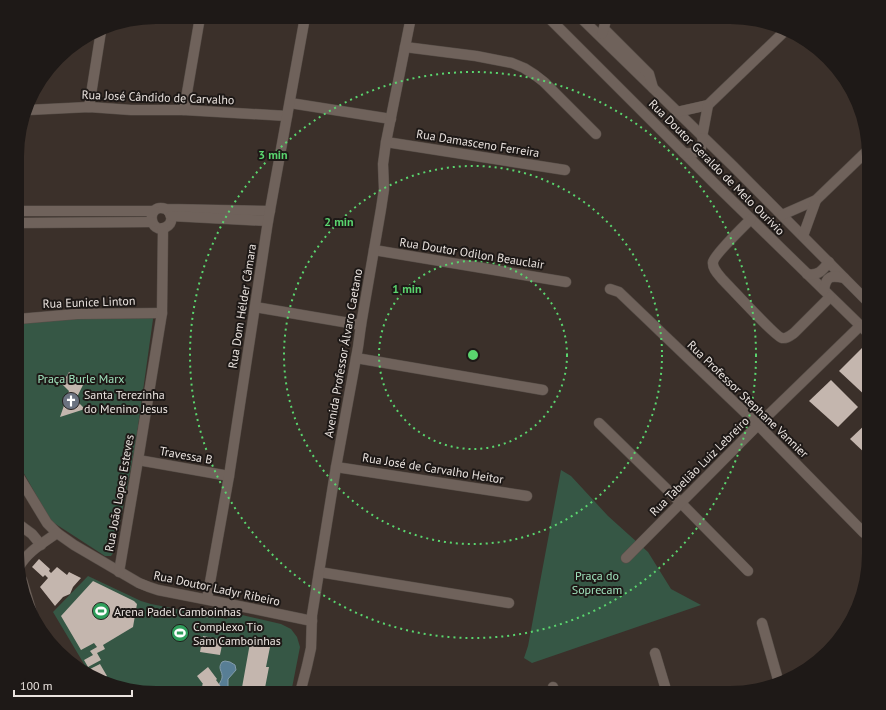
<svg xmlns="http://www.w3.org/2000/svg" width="886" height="710" font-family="'PT Sans',sans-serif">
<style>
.green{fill:#365745}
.water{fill:#587e95;stroke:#849cab}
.building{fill:#c4b6ae}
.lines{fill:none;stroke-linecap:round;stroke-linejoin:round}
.minor-casing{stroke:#564d47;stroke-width:11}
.minor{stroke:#6f625b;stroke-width:10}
.ring{fill:none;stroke:#5ad56e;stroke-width:2;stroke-dasharray:2 4}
.labels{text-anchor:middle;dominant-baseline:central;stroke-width:4;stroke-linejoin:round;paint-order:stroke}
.street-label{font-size:12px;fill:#eae3df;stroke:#1e1917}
.park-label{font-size:12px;fill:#9fe1bb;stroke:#1e1917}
.poi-label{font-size:12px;fill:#eae3df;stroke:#1e1917;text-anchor:start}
.centre{fill:#5ad56e;stroke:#1e1917;stroke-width:2}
.ring-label{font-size:12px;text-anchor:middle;font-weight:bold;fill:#5ad56e;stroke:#1e1917;stroke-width:4;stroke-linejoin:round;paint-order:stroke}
</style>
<rect width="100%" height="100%" fill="#3b302a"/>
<g class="green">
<path d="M154,312L135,448L114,552L111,556H105L51,521L18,463V322Z"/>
<path d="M561,470L571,476L608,516L648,552L671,589L701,605L532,663L524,658L528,646Z"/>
<path d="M88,576L141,601L151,604L227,619L229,612L281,624L291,629L297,637L300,647L291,693H148L103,682L90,674L53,612Z"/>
</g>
<path class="water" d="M225,661L230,662L235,665L236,670L228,679V690L226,693C211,693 220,685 222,678C223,671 217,669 222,662Z"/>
<g class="building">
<path d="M862,348L869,354V399L839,371Z"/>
<path d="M69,372L83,385L76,399L72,396L85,409L60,417L69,391L62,384Z"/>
<path d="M831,380L858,407L838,427L809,401Z"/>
<path d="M869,421V457L850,439Z"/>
<path d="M39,559L50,569L49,571L51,573L57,567L67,575L69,572L81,578L73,587L70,594L63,597L55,606L40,587L48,578L45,575L43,577L32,567Z"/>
<path d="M93,581L134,601L137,604L133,627L103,645L105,649L97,653L101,660L88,667L84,660L93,655L90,651L97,647L94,643L81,650L61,616Z"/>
<path d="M203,636L223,640L220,655L200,652Z"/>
<path d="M250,643L270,647L266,667H269L264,693H241Z"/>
<path d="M100,664L107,676L100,680L90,674L88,670Z"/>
<path d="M208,667L217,679L216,680L222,688L215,693H207L202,685L203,684L197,676Z"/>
<path d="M148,688L172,692V693H148Z"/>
</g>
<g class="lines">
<g class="minor-casing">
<g id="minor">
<path d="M548,17L716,185L869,334"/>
<path d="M580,17L733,166L869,303"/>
<path d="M604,29L649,74L653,88"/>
<path d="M602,34L607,17"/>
<path d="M405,47L476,56L512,63L524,68L535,75L544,82L596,134"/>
<path d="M290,103L391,119"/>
<path d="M89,107L101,31"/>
<path d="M28,110L89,107L131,110H184L287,116"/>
<path d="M184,110L200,17"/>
<path d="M677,112L708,105L786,30"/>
<path d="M702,137L708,105"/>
<path d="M386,142L565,170"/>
<path d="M684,153C698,154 702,152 703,138"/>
<path d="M166,209C172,213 174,223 166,227C149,236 145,202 166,209L270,211"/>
<path d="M18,211H154"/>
<path d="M782,215L816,200L868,150"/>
<path d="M171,216L268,221"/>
<path d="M751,219C744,226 714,255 713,262C712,268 718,274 722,279C730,287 776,337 782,338C787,339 791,335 794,333L830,297"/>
<path d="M18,223L152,222"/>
<path d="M803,236L816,200"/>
<path d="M374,250L566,282"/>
<path d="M807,274C818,276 822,271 829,262"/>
<path d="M610,289L619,292L758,425L864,533"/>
<path d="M824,290C826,276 831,275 844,278"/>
<path d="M255,307L361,325"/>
<path d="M18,319L77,314L162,313"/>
<path d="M356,358L543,390"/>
<path d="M599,423L681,503L748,571"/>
<path d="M138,460L229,476"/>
<path d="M336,467L527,496"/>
<path d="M18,475L47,523L57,533L74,545L139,583L149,587L158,590L264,611L312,621"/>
<path d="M17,523L32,534L41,545"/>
<path d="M626,558L758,425L860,326"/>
<path d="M19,567C27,552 43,543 57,533"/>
<path d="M119,572L138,460L162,313L163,228"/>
<path d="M319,572L509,603"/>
<path d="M22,580L33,617"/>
<path d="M207,599L229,476L268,221L305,17"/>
<path d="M762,623L779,683"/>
<path d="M655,653L667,693"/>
<path d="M553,687L555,693"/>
<path d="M300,693L307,666L311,648L312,615L319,572L336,467L358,347L361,325L381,209L384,189L383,164L386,142L411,17"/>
</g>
</g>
<use href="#minor" class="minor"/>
</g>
<g class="ring">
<circle cx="473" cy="355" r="94"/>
<circle cx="473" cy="355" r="189"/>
<circle cx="473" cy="355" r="283"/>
</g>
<defs>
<g id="church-disc" transform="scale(0.9)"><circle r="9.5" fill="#6b7280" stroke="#1e1917"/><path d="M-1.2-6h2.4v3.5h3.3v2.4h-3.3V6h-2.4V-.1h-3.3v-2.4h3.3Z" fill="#fff"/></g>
<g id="stadium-disc" transform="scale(0.9)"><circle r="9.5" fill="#2e9e5b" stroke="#1e1917"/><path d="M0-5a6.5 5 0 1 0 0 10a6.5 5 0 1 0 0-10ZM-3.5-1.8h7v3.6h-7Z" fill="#fff"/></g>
</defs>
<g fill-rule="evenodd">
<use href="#church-disc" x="71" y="401"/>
<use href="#stadium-disc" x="101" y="611"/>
<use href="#stadium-disc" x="180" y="633"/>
</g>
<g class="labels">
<g class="street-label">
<text transform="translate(158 97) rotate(2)">Rua José Cândido de Carvalho</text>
<text transform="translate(478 143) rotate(9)">Rua Damasceno Ferreira</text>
<text transform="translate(717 167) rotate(45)">Rua Doutor Geraldo de Melo Ourivio</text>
<text transform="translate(472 253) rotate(9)">Rua Doutor Odilon Beauclair</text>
<text transform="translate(89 302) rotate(-2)">Rua Eunice Linton</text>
<text transform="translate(242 306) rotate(-81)">Rua Dom Hélder Câmara</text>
<text transform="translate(343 353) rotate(-80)">Avenida Professor Álvaro Caetano</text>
<text transform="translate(748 399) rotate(44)">Rua Professor Stephane Vannier</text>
<text transform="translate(186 455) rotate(10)">Travessa B</text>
<text transform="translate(699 466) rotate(-45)">Rua Tabelião Luiz Lebreiro</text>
<text transform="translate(433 468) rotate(9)">Rua José de Carvalho Heitor</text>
<text transform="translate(119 493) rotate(-80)">Rua João Lopes Esteves</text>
<text transform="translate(217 588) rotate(12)">Rua Doutor Ladyr Ribeiro</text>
</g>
<g class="park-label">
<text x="81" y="378">Praça Burle Marx</text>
<text x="597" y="575">Praça do<tspan x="597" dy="14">Soprecam</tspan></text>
</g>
<g class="poi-label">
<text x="84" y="394">Santa Terezinha<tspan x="84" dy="14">do Menino Jesus</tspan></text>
<text x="114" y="611">Arena Padel Camboinhas</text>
<text x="193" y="626">Complexo Tio<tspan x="193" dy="14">Sam Camboinhas</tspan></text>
</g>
</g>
<path d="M0 0H886V710H0ZM156 24H730A132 132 0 0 1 862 156V554A132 132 0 0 1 730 686H156A132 132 0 0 1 24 554V156A132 132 0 0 1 156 24Z" fill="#1e1917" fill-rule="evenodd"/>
<circle cx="473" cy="355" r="6" class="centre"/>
<g class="ring-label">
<text x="273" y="159">3 min</text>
<text x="339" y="226">2 min</text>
<text x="407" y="293">1 min</text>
</g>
<path d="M14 690v6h118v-6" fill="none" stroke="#eae3df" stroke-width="2"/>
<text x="20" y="690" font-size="12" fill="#eae3df" stroke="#1e1917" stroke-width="3" paint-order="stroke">100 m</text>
</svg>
